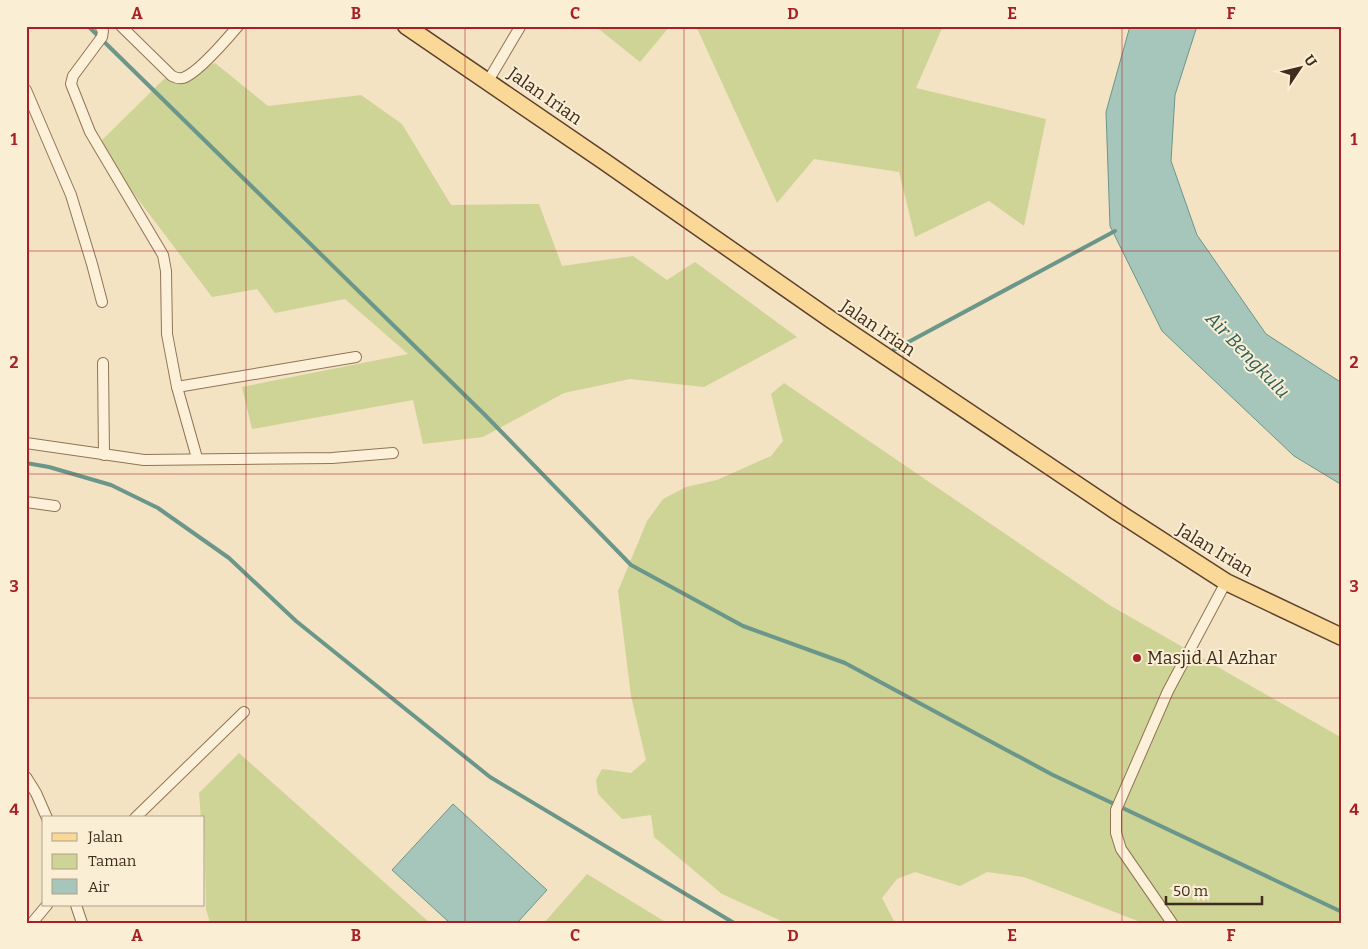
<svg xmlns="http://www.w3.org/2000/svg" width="1368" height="949" font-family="Bitter,serif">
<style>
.green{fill:#ced396}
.water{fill:#a6c6bb;stroke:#6b968a}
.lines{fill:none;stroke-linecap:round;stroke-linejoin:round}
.stream{stroke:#6b968a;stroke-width:4}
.street-casing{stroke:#917457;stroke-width:12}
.primary-casing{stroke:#5e412c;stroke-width:19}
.street{stroke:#fdf0d8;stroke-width:10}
.primary{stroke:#fad897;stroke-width:16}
.grid{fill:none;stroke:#a81f25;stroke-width:1;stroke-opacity:0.55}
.poi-dot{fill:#a81f25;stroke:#faeed4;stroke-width:2}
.labels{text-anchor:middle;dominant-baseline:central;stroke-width:4;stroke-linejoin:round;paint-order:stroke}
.street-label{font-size:18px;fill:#3f2c1d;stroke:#faeed4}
.poi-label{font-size:18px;fill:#3f2c1d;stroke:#faeed4;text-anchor:start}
.water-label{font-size:19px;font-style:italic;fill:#2b605b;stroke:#faeed4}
.neatline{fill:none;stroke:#a81f25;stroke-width:2}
.grid-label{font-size:16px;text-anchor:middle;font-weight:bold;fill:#a81f25}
</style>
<rect width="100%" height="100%" fill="#f3e3c3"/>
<g class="green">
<path d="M595,26H670L640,62Z"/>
<path d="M696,26H943L916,88L1046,119L1024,226L989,201L915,237L899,172L814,159L777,203Z"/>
<path d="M215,63L268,106L361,95L402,124L451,205L539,204L562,266L633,256L667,280L695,262L797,337L704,387L630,379L564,393L483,437L423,444L413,400L252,429L242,387L408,354L345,299L275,313L257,289L212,297L97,145L164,79Z"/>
<path d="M784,383L1111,606L1342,738V923H1143L1024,877L987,872L960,886L915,872L897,879L882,898L895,923H786L722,894L654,837L651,815L622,819L598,794L596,780L602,769L631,773L646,760L631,696L618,591L647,521L663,499L686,487L717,480L771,456L783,441L771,394Z"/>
<path d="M239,753L430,923H210L206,909L204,818H201L199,793Z"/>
<path d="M587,874L667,923H544Z"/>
</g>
<g class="water">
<path d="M1130,26H1197L1175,95L1171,161L1197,235L1266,334L1342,383V485L1294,456L1162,331L1110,226L1106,112Z"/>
<path d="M453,804L547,890L517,923H450L392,870Z"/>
</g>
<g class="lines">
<g class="stream">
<path d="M88,26L485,415L631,565L743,626L845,663L1053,775L1342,912"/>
<path d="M888,353L1115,231"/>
<path d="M26,463L49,467L111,485L158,508L229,558L296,621L490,777L734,923"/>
</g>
<g class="street-casing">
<g id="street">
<path d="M100,26L103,31L102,37L73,76L71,84L90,132L163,255L166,271L167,334L177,387"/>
<path d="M121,26L172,76C176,78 179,79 183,78C198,73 227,39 238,26"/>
<path d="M488,81L520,27"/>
<path d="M26,90L71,195L92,264L102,302"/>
<path d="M103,363L104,455"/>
<path d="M26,443L144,460L332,458L393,453"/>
<path d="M197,458L177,387L356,357"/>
<path d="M26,502L55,506"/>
<path d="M26,777L36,793L47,818"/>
<path d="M135,818L244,712"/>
<path d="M76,905L82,923"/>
<path d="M32,923L47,905"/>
<path d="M1172,923L1121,849L1116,833V810L1168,691L1226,582"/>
</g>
</g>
<g class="primary-casing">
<path id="primary" d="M406,26L605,162L830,319L1116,511L1226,582L1342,637"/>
</g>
<use href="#street" class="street"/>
<use href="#primary" class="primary"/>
</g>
<path class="grid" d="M246,26V923M465,26V923M684,26V923M903,26V923M1122,26V923M26,251H1342M26,474H1342M26,698H1342"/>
<circle class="poi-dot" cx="1137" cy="658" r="5"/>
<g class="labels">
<g class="street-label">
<text transform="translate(545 96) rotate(35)">Jalan Irian</text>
<text transform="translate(878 328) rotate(34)">Jalan Irian</text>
<text transform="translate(1215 550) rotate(31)">Jalan Irian</text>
</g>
<g class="poi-label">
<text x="1147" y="658">Masjid Al Azhar</text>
</g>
<g class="water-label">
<text transform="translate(1248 355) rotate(46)">Air Bengkulu</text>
</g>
</g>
<rect width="1368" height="949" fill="none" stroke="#faeed4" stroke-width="55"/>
<rect x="42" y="816" width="162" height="90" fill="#faeed4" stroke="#afa08b"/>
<rect x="52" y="833" width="25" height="8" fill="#fad897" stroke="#afa08b"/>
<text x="88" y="842" font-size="15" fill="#3f2c1d">Jalan</text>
<rect x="52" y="854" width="25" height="15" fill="#ced396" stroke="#afa08b"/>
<text x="88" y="866" font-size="15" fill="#3f2c1d">Taman</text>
<rect x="52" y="879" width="25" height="15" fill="#a6c6bb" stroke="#afa08b"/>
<text x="88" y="892" font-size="15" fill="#3f2c1d">Air</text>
<g transform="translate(1300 68) rotate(55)" stroke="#faeed4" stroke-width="4" paint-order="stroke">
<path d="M0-4L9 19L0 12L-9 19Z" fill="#3f2c1d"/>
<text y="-8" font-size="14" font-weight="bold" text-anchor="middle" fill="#3f2c1d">U</text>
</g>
<path d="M1166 896v8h96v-8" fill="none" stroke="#3f2c1d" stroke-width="2.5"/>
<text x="1173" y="896" font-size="15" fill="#3f2c1d" stroke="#faeed4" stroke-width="4" paint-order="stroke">50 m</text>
<rect x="28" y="28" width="1312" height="894" class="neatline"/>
<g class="grid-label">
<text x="137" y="19">A</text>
<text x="356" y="19">B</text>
<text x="575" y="19">C</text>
<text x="793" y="19">D</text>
<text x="1012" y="19">E</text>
<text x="1231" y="19">F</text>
<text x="14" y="145">1</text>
<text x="1354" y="145">1</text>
<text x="14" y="368">2</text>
<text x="1354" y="368">2</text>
<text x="14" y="592">3</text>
<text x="1354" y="592">3</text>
<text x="14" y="815">4</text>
<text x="1354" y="815">4</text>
<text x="137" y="941">A</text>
<text x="356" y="941">B</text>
<text x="575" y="941">C</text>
<text x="793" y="941">D</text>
<text x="1012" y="941">E</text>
<text x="1231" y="941">F</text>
</g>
</svg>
